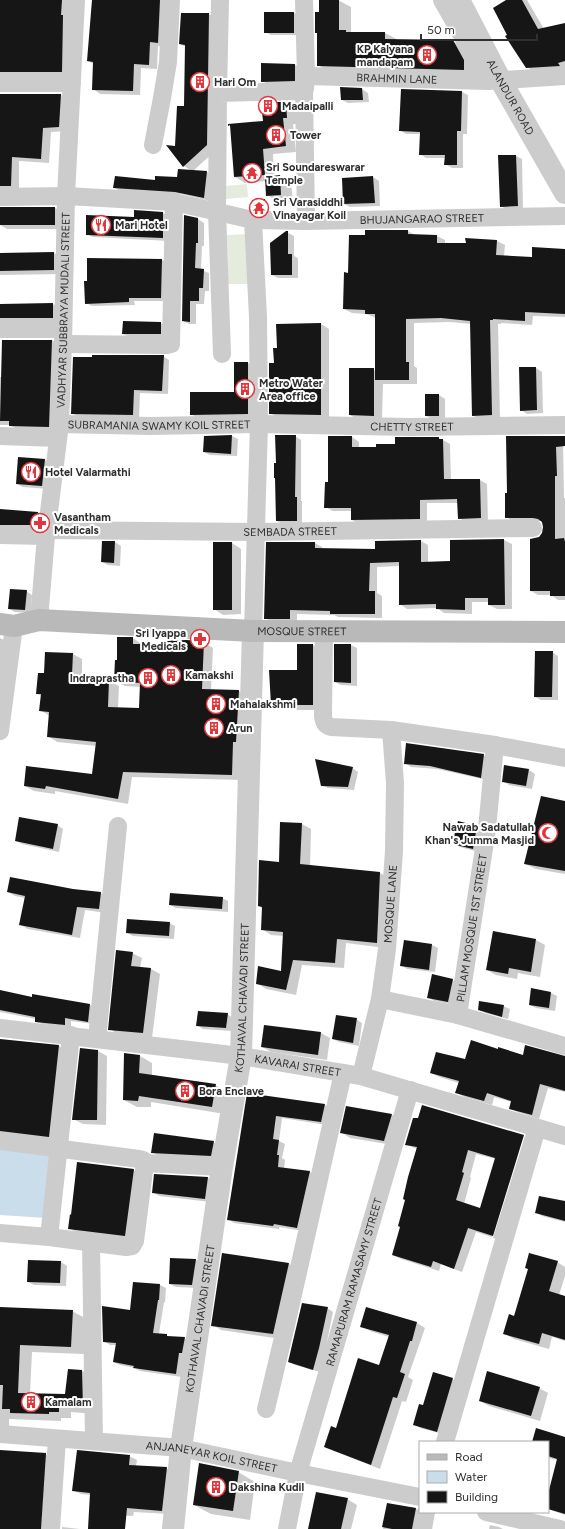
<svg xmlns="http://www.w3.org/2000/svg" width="565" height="1529" font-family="Figtree,sans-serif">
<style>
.green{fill:#e5ecde}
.water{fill:#caddeb}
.shadow{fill:#0003;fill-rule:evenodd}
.building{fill:#161616;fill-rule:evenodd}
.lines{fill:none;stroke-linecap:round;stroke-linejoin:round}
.minor{stroke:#ccc;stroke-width:18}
.tertiary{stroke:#ccc;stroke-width:22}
.secondary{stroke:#b9b9b9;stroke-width:22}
.labels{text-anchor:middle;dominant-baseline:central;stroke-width:4;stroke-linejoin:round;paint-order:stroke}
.poi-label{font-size:11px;font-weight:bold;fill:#2f2f2f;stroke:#fff;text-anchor:start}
.street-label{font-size:11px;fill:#2f2f2f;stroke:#fff}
</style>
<rect width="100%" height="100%" fill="#fff"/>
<g class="green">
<path d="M247,184L248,197L226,199L225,186Z"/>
<path d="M248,234L250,284H228L227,235Z"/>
</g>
<path class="water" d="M0,1145L52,1149L46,1218L0,1215Z"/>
<g class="shadow">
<path d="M0,0H69V76L0,81Z"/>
<path d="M93,0H170L166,47L158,46L157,69L141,68L140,95L100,94L93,89L94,64L88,61Z"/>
<path d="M320,0H338L351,7V33H385L398,40L452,41L465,48L476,76L330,72L318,65Z"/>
<path d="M508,0H527L544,29L565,24V71L536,73L527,67L508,35Z"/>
<path d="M294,13L300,16V35H271L265,32Z"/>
<path d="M209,14L218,19L216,150L193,171L207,172L212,175L210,201L181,194L120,191L115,188L178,178L192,171L184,166L176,147L185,107L186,47L180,44Z"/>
<path d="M295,65L301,68V84H268L262,81Z"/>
<path d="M341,88L362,89L368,93L369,102L348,103L342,100Z"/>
<path d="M402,90L462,92L468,95L467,134H463V168H452L445,164L446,158H426L420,154L421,134H406L400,130Z"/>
<path d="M0,94H60L68,99L67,131L51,132L49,163L19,161V190L0,195Z"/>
<path d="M286,103L296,109L297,124H293L296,152L273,154L274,177L279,176L291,183L293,201L279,202L267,195L266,181L245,183L235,177L231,126L229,125L264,122Z"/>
<path d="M516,156L522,159L523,209L507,210L501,206Z"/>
<path d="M373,177L379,181L380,206L350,207L344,204Z"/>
<path d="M265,200L267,201L268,211L257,210L254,209Z"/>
<path d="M0,208H55L63,212L62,229H7L0,225Z"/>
<path d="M163,213L169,216V241L93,237L87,234Z"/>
<path d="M198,219L204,223V246H202L201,270L209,273V291H205L204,304H196V324H189L183,321Z"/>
<path d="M408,231L415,235L437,236L445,240V244H467L497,241L505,245L504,256L533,258L565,250V317L533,316L532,325L501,323V324H498L500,420H481L472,415L471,324L450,322L414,323V366L417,368V384H383L382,420H359L350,415L374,370L376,371V318L366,314L352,313L344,309L349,274L366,236Z"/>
<path d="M286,232L294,236V256L298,258V278H278L272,275Z"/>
<path d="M0,253H54L62,258V274L0,275Z"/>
<path d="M88,259L162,260L168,263L167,301H134L135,305L92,306L86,303Z"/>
<path d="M53,304L61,309V322L0,328V305Z"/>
<path d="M161,323L167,327L166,337H129L123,334Z"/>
<path d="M321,324L329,329V419L279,418L270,413L275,364L278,349Z"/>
<path d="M3,340H52L60,345L57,431L18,430L10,425H0V377H2Z"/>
<path d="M163,356L169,360L168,394L140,393L139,418L78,417L72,413Z"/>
<path d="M248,363L259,370L260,420L202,421L191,414L235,393Z"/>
<path d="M536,368L542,372L543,413L527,414L521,410Z"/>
<path d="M439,395L445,399V419H432L426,416Z"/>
<path d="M232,436L238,439L237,456L210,455L204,452Z"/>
<path d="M295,436L301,440V501H302V524H283L277,521Z"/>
<path d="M329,437H352L359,442V448H377L439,438L450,444L451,480H480L487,484L488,522H466L459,518V503H427V523L359,524L352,520V511H333L325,507L329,483Z"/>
<path d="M507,437L563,441L564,498H565V600H558L551,595H538L531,591L539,538L543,533L544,527L541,521H513L506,517L508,494Z"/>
<path d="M45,460L51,464L48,489L23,487L17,484Z"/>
<path d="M0,510L38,513L46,517L44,529H0Z"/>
<path d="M504,540L512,544V609H497L489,605V602H472V614L444,613L437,608L407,609L400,604V566L377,567V593L382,596V618L338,617L334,615L297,614V622H272L265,618L315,543L322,547V549L376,550L421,541L428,545V562H451V541Z"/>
<path d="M115,542L121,546L120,566L108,565L102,562Z"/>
<path d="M232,543L241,549V614L223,615L214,609Z"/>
<path d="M26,591L32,595L31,613L15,612L9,609Z"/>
<path d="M0,638L12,644L0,704Z"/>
<path d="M133,638L143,645L203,642L213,648L211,690L239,691L248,697L242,780L132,777L128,804L55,791V794L34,791L25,786L93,775L97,746L57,742L48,736L50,716L40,710L42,696L37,694L45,675L73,654L82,659V678L109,681L119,686L118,708L140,709L141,687L125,686L115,681L118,661Z"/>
<path d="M298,645H313L323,651L322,710H282L272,704L298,671Z"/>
<path d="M335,645H351L357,648V686L341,685L335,682Z"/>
<path d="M552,652L558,656V700H541L535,697Z"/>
<path d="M483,755L489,758L487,780L437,769L411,767L405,763Z"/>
<path d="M352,768L358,772L354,790L328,788L322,785Z"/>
<path d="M529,770L535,774L532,789L509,785L503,781Z"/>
<path d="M565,802V874L536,869L525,864Z"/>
<path d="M302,824L311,829L310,866L380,873L389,878L386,948L346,943L344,968L302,965L296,995L266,989L257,983L282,972L284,936L271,935L262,929V908L259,906L280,863Z"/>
<path d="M57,825L63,829L59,852L22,844L16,841Z"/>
<path d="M476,827L482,830L479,852L460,847L454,844Z"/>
<path d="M73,890L101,893L108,898L107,913L85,910L80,938L28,929L21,925L25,898L15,896L8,892Z"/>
<path d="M222,898L228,901V912L176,908L170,905Z"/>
<path d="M169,923L175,926L174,939L133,936L127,933Z"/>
<path d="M493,932L536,940L545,945L540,977L518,973L517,979L496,975L487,970Z"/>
<path d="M432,945L438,948L435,972L407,969L401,965Z"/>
<path d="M132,953L142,958L140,968L151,969L160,974L152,1038L119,1035L110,1029Z"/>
<path d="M452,980L458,983L454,1005L434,1001L428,997Z"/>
<path d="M532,989L551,993L557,996L555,1011L536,1008L530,1005Z"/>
<path d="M0,991L33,998L90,1005L96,1008L94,1024L71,1021V1028L42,1024L36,1021V1019L0,1012Z"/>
<path d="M503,1006L510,1009L508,1019L485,1013L479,1009Z"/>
<path d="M227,1014L233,1018L232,1031L203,1029L197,1025Z"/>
<path d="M356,1019L362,1023L359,1046L339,1042L333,1039Z"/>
<path d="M321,1033L330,1038L327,1060L271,1052L262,1047Z"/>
<path d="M0,1040L59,1046L66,1051L56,1140L0,1138Z"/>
<path d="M498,1050L524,1056L565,1057V1092L548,1088L539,1119L517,1112L510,1108L512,1102L494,1097L492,1105L464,1097L456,1092L459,1083L439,1077L431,1073Z"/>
<path d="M98,1051L107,1056L106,1125L83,1124L73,1119Z"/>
<path d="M140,1056L152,1063V1075L215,1085L228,1092L225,1114L151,1102V1107H137L124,1100Z"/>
<path d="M248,1094L325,1105L331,1109L327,1125L282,1118L279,1141L285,1144L282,1158L285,1160L284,1169L310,1172L316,1176L303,1231L279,1227V1229L234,1223L228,1219Z"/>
<path d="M422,1106L524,1136H523L492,1237L476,1232L462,1272L441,1264L439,1271L401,1259L393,1255L401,1227L417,1149L406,1144L419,1120ZM476,1154L496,1159L481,1210L464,1204L471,1178L470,1177Z"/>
<path d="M392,1115L401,1120L393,1145L350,1138L341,1132Z"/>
<path d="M525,1136L532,1140L501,1240L493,1238Z"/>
<path d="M213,1142L219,1146L217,1159L158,1156L152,1152Z"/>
<path d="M133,1170L142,1175L133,1240L77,1233L69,1228Z"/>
<path d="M208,1178L214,1181L211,1202L159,1196L153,1192Z"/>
<path d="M565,1202V1222L542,1216L536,1212Z"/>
<path d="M223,1254L289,1264L297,1269L281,1339L221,1330L213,1325Z"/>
<path d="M196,1260L202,1263L198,1288L176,1287L170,1284Z"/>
<path d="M61,1262L67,1266L66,1286L34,1285L28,1282Z"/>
<path d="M557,1262L565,1267V1276L559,1295L565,1297V1341L552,1337L549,1349L514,1339L504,1333L515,1317Z"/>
<path d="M134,1283L160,1285L166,1288L165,1303L164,1302L159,1334L170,1337L184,1338L190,1342L182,1377L140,1371L135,1368L120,1365L114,1362L117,1345H110L104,1341L131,1311Z"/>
<path d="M0,1308L72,1311L85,1318L84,1354L32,1352L30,1394L66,1395L68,1370L82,1371L95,1378V1414L71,1412V1418H61V1421L9,1419V1426H0Z"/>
<path d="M327,1308L333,1312L325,1352L320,1372L295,1365L289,1362Z"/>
<path d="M367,1308L417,1323L425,1328L408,1377L413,1380L406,1402L402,1401L380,1469L334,1451L325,1446L380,1366L389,1337L370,1331L361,1326Z"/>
<path d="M452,1379L458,1383L443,1434L420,1428L414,1424L424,1406Z"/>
<path d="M539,1388L548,1393L540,1421L489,1406L480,1401Z"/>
<path d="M565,1438V1515L548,1509V1497L558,1460L548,1458V1442H533Z"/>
<path d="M0,1451L45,1454L53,1458L48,1529H0Z"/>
<path d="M129,1456L137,1460L136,1466L166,1468L173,1472L169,1514L134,1512L133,1516L115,1515L91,1495L81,1494L73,1490Z"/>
<path d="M238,1472L255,1482L250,1520L211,1514L194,1505Z"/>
<path d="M347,1499L357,1505L351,1529H309Z"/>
<path d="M388,1504L416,1509L420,1511L421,1529H383Z"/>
<path d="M490,1525L499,1527L503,1529H489Z"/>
<path d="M62,1527L80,1529H62Z"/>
</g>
<g class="building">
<path d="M0,0H62L61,15H63L62,72H0Z"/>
<path d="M92,0H160L158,43L150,42L149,65L134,64L133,91L92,90L93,62L87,61Z"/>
<path d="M319,0H339V30H346V32H385V39L453,40L464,60V70L317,66V33H315V12H319Z"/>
<path d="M506,0H522L538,29L565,23V61L558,63L560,66L526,68L505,36L507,35L493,8Z"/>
<rect x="264" y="12" width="30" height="21"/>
<path d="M181,13H209L207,145L183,167L166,145L175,146L177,106H184L185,45L179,44Z"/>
<path d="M261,63L295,64V81L261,82Z"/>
<path d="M340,87L362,88L363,100H341Z"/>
<path d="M401,89L462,91L461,131H457V165H444L445,155H419L420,132L399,131Z"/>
<path d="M0,94H61L59,127L43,128L41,159L12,157L11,186H0Z"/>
<path d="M261,102H286L287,118H283L286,146L263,149L265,175L234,177L230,125L228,126V124L263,121Z"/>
<path d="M498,155H516L518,206L500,207Z"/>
<path d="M178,169L207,171L204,198L175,192L113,188L115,176L155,180V176L177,177Z"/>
<path d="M280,175L281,195L266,196L265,177Z"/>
<path d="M373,176L375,203L343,204L342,178Z"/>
<path d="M265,199L266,210L253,209L252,200Z"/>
<rect x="0" y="207" width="55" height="18"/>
<path d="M134,210L163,212V238L86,235V215L134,217Z"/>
<path d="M184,215L198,218V243H196L195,268L204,269L203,288H199V301H190V322L182,321Z"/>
<path d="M365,230H408V234L437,235V243H466L465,238L497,240L496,255L532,257V247L565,249V314L525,312V321L493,319V320H490L492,415L472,416L470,321L441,318L406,319V362H409V380H375V314H365V310L343,309L344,272L348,273L349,235H365Z"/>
<path d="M286,231H288V254H292V275H271L270,243Z"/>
<path d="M54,252V270L0,271V253Z"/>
<path d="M87,258L162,259L161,298H129V302L85,304L84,281H87Z"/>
<path d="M53,303V318H0V304Z"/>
<path d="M123,321L161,322V334H122Z"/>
<path d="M321,323V415L269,414V363H274L273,348H277L276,324Z"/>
<path d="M2,340H52L49,427L9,426V421H0Z"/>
<path d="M92,355H164L162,391L134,390L133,415L71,414L73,357H92Z"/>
<path d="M234,362H248V414L190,415V392H234Z"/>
<path d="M519,367H536L537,410L520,411Z"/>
<path d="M349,368H374V416L349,415Z"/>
<rect x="425" y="394" width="14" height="22"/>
<path d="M232,435L231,454L203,452L204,436Z"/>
<path d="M275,435H296L295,497H297V521H276L275,478H274V463H276Z"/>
<path d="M328,436H352V447H376V444H395V437H439V439H443L444,479H480L481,518L458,519L457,499L420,500V519L351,520V508H324L325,482H328Z"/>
<path d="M506,436H565V446L556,447L557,476H555V539L564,538L565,542V596H550V591H530V539L539,537L542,533L543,527L542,522L538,519L533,518H505V493H507Z"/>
<path d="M18,457L45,459L42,486L16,484Z"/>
<path d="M0,509L38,512L37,525H0Z"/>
<path d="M504,539L505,605H488V598H465V610L436,609V604L399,605V562L370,563L369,591H375V614H330V611L290,610V619H264L266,542H315V548L375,549V541L421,540V562L450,561V540Z"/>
<path d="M102,541H115L114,563L101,562Z"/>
<rect x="213" y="542" width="19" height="68"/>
<path d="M10,589L27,590L25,610L8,609Z"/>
<path d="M117,637H133V644H164V641L186,640L204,641L202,689L239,690L236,742H233L232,775L123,772L118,799L46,786L45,789L24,786L26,766L92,774L96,742L47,737L49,712L39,711L41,694H36L38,673H44L45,652L73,653L72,675H79V678L109,680L108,707L139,708L140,683L114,681L115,660H117Z"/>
<path d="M297,644H313V705H271L269,670H297Z"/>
<path d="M334,644H351V683L334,682Z"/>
<path d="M535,651H553L552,697H534Z"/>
<path d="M406,743L484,754L481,778L430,766L404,764Z"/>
<path d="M315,759L353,767L348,787L321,786Z"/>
<path d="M504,765L529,769L526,786L502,782Z"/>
<path d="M541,796L565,801V871L524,864Z"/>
<path d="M19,817L58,824L53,849L15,841Z"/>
<path d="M458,821L477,826L473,849L452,844Z"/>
<path d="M280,822L302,823L300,864L380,872L377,943L337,939L335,963L293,960L286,990L256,984L258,966L281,971L283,932L261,930L262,907L258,906L259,860L279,862Z"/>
<path d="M10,877L73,889L101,892L99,909L77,907L72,935L19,925L25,896L7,892Z"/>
<path d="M170,893L223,897L222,909L169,905Z"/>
<path d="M127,919L170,922L169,936L126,933Z"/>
<path d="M493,931L536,939L531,972L509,968L508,974L486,970Z"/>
<path d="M404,940L432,944L429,970L400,966Z"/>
<path d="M116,950L133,952L131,966L151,968L143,1033L108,1030Z"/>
<path d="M432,974L453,979L448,1002L427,998Z"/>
<path d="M531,988L551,992L549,1008L529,1005Z"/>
<path d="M0,990L32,997V994L90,1004L88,1022L65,1018V1025L35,1022V1017L0,1010Z"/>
<path d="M479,1001L504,1005L502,1017L478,1010Z"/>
<path d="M198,1011L228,1013L226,1028L196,1026Z"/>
<path d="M336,1015L357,1018L353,1043L332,1039Z"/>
<path d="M264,1025L321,1032L318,1055L261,1047Z"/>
<path d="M0,1039L59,1045L49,1137L0,1131Z"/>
<path d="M471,1040L498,1049V1047L523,1055L525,1045L565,1056V1091L540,1084L532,1115L509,1109L511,1101L487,1093L484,1101L455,1093L459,1081L430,1073L436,1052L465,1059Z"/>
<path d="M80,1048L98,1050L97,1120H72Z"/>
<path d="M124,1053L140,1055L139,1073L216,1084L212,1107L139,1096L138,1101L123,1100Z"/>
<path d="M247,1093L325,1104L321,1122L276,1116L273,1139L279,1140L277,1155H279L278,1167L310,1171L297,1228L274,1224L273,1226L227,1220Z"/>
<path d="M422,1105L524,1135L493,1236L468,1228L454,1269L433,1261L431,1267L392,1255L400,1227L398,1226L405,1200L403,1199L408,1177L417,1147L405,1145L413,1118H418ZM468,1150L495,1158L480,1208L456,1200L464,1173L462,1172Z"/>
<path d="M346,1106L392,1114L384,1141L340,1133Z"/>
<path d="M154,1133L214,1141L211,1156L151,1153Z"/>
<path d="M77,1162L134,1169L125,1236L68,1229L70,1214L71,1215Z"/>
<path d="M154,1174L208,1177L205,1199L152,1193Z"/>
<path d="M539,1196L565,1201V1221L535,1213Z"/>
<path d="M222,1253L289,1263L273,1334L211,1326Z"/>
<path d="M529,1253L558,1261L549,1291L565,1296V1340L542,1333L539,1344L503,1334L509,1314L514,1316L528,1269L525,1268Z"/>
<path d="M170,1258L196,1259L192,1285L169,1284Z"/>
<path d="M28,1260L61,1261L60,1283L27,1282Z"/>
<path d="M133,1282L160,1284L159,1300H158L153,1333L167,1334V1336L185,1337L182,1353H179L176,1374L133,1368L134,1366L113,1362L116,1343L103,1342L102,1306L130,1310Z"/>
<path d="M302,1303L328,1307L319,1348L313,1370L288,1362Z"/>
<path d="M0,1307L73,1310L71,1347L20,1345L18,1393L65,1394L68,1369L82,1370L83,1408L59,1406V1412H49V1414L10,1413V1409H2L3,1385H0Z"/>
<path d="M366,1307L417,1322L412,1341H410L400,1372L405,1374L397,1398L393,1397L371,1465L324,1447L331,1426L336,1428L358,1358L379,1365L389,1335L360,1327Z"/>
<path d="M487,1371L540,1387L531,1416L479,1401Z"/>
<path d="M433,1372L453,1378L437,1432L413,1425L419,1404L423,1405Z"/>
<path d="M536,1428L565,1437V1514L548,1509V1494L557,1459L548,1456V1442H532Z"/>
<path d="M0,1450L46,1453L41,1529H0Z"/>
<path d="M77,1450L130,1455L129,1465L167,1467L162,1511L127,1508L125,1529H88L90,1493L72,1491Z"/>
<path d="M199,1463L239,1471L233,1511L193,1505Z"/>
<path d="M316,1492L348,1498L341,1529H308Z"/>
<path d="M387,1503L416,1508L412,1529H392L382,1527Z"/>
</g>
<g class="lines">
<g class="minor">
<path d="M304,0L306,76L305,89"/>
<path d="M442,0L488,81"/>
<path id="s1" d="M306,76L488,81L565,76"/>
<path d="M0,83H72"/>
<path d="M218,93L220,0"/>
<path d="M153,145L162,98L168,62L171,0"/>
<path id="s2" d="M0,197L66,196L174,202L253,220L306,221L565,216"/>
<path d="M0,329H63"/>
<path d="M63,344L167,345L171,344L174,202"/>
<path d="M222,354L217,211L218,93L304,91L306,221"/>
<path id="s3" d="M60,424L151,426L259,424L409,427L565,425"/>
<path d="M0,436L58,438"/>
<path id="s4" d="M47,530L256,532L533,528"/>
<path d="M0,535L46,536"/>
<path id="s5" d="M39,620L46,536L60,424L63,344L66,196L76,0"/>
<path d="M253,631L259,424L258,317L253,220"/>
<path d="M324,631L323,716C324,723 325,725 331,727L391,730L495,745L565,758"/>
<path d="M0,731L14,626"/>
<path d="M380,999L458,1015L565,1046"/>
<path id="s6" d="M458,1015L487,829L495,745"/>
<path id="s7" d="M0,1028L241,1056L361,1076L565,1136"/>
<path d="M97,1039L118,826"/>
<path id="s8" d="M361,1076L380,999L387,949L394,851L395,783L391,730"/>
<path d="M0,1141L139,1159L143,1160L145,1163L222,1167"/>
<path d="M0,1233L49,1237L126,1247L132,1246L135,1241L145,1163"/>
<path d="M49,1237L71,1035"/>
<path d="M91,1243L94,1441"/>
<path d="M266,1409L287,1321L343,1073"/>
<path id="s9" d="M0,1434L181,1448L298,1473L420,1497"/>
<path d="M445,1442L537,1128"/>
<path d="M486,1512L560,1529"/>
<path d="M51,1529L57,1439"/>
<path id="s10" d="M287,1529L298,1473L410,1090"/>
<path d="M423,1529L426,1512"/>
</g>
<g class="tertiary">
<path id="s11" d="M459,0L501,81L565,193"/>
<path id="s12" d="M173,1529L181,1448L222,1167L241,1056L253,631"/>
</g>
<path class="secondary" id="s13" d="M0,624L14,626L39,620L253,631L565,632"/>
</g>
<defs>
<g id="building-ring" transform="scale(1)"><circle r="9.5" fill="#fff" stroke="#e1363c" stroke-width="1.5"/><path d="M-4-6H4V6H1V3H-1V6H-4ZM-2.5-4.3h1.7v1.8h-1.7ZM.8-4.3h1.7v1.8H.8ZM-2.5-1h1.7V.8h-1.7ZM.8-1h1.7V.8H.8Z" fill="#e1363c"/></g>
<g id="temple-ring" transform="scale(1)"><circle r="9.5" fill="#fff" stroke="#e1363c" stroke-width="1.5"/><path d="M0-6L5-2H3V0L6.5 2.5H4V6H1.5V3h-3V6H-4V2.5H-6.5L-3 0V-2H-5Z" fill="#e1363c"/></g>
<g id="restaurant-ring" transform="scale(1)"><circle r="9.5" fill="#fff" stroke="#e1363c" stroke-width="1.5"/><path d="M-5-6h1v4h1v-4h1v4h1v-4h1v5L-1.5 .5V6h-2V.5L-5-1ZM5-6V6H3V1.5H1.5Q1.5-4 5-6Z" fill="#e1363c"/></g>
<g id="pharmacy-ring" transform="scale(1)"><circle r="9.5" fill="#fff" stroke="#e1363c" stroke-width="1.5"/><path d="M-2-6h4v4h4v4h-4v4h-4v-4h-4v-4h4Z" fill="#e1363c"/></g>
<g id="mosque-ring" transform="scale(1)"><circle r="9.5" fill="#fff" stroke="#e1363c" stroke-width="1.5"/><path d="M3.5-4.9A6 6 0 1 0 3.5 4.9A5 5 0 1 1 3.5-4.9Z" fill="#e1363c"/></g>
</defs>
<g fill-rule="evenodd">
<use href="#building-ring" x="427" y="55"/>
<use href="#building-ring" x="200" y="82"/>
<use href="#building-ring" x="268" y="106"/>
<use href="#building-ring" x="276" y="135"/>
<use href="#temple-ring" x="252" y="173"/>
<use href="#temple-ring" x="259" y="208"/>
<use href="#restaurant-ring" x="101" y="225"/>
<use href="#building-ring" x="245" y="389"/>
<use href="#restaurant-ring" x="31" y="472"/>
<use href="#pharmacy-ring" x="40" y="523"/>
<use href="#pharmacy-ring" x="200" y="639"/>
<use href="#building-ring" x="171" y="675"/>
<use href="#building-ring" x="148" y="678"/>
<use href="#building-ring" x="216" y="704"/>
<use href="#building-ring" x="214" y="728"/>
<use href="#mosque-ring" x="548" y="833"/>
<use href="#building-ring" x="185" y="1091"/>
<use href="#building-ring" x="31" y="1402"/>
<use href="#building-ring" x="216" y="1487"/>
</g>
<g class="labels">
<g class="poi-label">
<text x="413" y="49" text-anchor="end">KP Kalyana<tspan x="413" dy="13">mandapam</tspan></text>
<text x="214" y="82">Hari Om</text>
<text x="282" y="106">Madaipalli</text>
<text x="290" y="135">Tower</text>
<text x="266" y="167">Sri Soundareswarar<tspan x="266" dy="13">Temple</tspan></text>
<text x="273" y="202">Sri Varasiddhi<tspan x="273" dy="13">Vinayagar Koil</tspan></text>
<text x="115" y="225">Mari Hotel</text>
<text x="259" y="383">Metro Water<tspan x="259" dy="13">Area office</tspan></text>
<text x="45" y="472">Hotel Valarmathi</text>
<text x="54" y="517">Vasantham<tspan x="54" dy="13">Medicals</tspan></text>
<text x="186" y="633" text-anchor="end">Sri Iyappa<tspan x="186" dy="13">Medicals</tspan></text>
<text x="185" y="675">Kamakshi</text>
<text x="134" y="678" text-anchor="end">Indraprastha</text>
<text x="230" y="704">Mahalakshmi</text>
<text x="228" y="728">Arun</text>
<text x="534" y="827" text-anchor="end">Nawab Sadatullah<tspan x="534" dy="13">Khan's Jumma Masjid</tspan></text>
<text x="199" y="1091">Bora Enclave</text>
<text x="45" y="1402">Kamalam</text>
<text x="230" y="1487">Dakshina Kudil</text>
</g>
<g class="street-label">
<text stroke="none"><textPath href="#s1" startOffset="91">BRAHMIN LANE</textPath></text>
<text stroke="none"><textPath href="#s11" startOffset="110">ALANDUR ROAD</textPath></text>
<text stroke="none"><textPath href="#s2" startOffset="424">BHUJANGARAO STREET</textPath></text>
<text stroke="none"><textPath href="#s5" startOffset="311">VADHYAR SUBBRAYA MUDALI STREET</textPath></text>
<text stroke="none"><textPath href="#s3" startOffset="99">SUBRAMANIA SWAMY KOIL STREET</textPath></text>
<text stroke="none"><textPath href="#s3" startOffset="352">CHETTY STREET</textPath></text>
<text stroke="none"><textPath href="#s4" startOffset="243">SEMBADA STREET</textPath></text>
<text stroke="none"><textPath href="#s13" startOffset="303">MOSQUE STREET</textPath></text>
<text stroke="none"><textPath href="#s8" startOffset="175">MOSQUE LANE</textPath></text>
<text stroke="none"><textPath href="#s6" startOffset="88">PILLAM MOSQUE 1ST STREET</textPath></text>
<text stroke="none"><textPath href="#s12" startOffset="536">KOTHAVAL CHAVADI STREET</textPath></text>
<text stroke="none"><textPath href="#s7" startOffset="300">KAVARAI STREET</textPath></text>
<text stroke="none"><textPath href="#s10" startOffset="256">RAMAPURAM RAMASAMY STREET</textPath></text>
<text stroke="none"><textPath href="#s12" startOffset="212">KOTHAVAL CHAVADI STREET</textPath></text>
<text stroke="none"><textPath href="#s9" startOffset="213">ANJANEYAR KOIL STREET</textPath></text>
</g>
</g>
<rect x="419" y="1441" width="130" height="72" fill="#ffffff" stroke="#acacac"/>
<rect x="427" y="1454" width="20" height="6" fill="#b9b9b9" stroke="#acacac"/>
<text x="455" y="1461" font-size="12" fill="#2f2f2f">Road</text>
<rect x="427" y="1471" width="20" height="12" fill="#caddeb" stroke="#acacac"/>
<text x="455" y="1481" font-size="12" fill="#2f2f2f">Water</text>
<rect x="427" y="1491" width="20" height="12" fill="#161616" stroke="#acacac"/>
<text x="455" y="1501" font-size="12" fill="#2f2f2f">Building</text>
<path d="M421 34v6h116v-6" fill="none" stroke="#2f2f2f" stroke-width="2"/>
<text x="427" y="34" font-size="12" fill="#2f2f2f" stroke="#ffffff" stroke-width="3" paint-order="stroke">50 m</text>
</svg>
